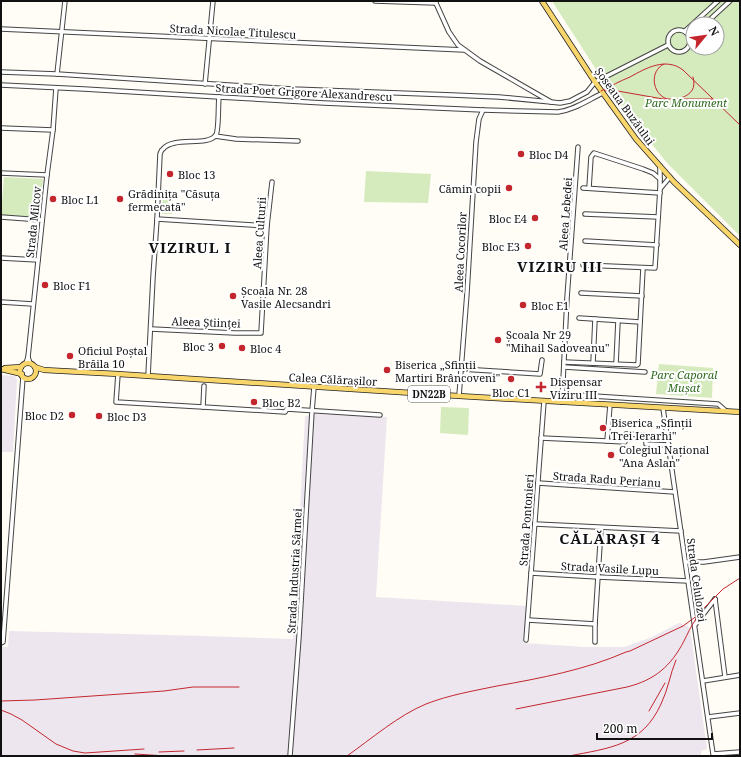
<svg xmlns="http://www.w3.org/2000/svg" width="741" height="757" font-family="'Noto Serif',serif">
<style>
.industrial{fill:#eee6ef}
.green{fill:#d5ebbd;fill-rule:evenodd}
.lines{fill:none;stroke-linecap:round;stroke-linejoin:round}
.minor-casing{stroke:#444;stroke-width:5.5}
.major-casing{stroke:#222;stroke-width:6}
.minor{stroke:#fff;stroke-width:3.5}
.major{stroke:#f9d66b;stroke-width:4.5}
.tram{stroke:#c4262e;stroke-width:1}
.rail{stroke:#c4262e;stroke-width:1}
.poi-dot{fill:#c4262e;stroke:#fff;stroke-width:1.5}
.labels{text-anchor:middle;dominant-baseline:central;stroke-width:4;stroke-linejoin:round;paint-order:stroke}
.shield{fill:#fff;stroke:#585858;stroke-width:1}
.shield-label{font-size:10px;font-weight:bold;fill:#111}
.street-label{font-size:11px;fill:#111;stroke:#fff}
.park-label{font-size:11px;font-style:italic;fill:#2f6b1f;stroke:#fff}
.poi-label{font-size:11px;fill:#111;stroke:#fff;text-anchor:start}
.district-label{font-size:15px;font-weight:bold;letter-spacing:1px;fill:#111;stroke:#fff}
</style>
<rect width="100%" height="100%" fill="#fffdf5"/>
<g class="industrial">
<path d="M1,375L15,376L17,380L13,452H1Z"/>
<path d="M314,414L387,417L376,597L527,606L523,643L585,647H624L652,637L679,623L688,626L690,628L707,749L701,751V756H1V647H8L9,631L205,636L293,639L305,416Z"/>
</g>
<g class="green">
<path d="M552,1H740V236L668,164L632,120L610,91ZM693,24H717V48H693Z"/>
<path d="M366,171L431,174L428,203L364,202Z"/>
<path d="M4,177L43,179L39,217L1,215Z"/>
<path d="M163,191H173L172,214H162Z"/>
<path d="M659,364L713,368L712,398L656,394Z"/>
<path d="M441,407L469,408L468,435L440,433Z"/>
</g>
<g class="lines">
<g class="minor-casing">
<g id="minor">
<path d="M375,1L436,3"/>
<path d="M435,1L449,32L458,45L480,61L551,102L560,103L570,101L587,92L595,82L668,45"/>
<path d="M705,24L730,1"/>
<path d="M1,29L464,50"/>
<circle cx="679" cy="41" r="11"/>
<path d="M685,31L718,1"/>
<path d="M1,72L57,74L292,89L452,95L499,97L551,102"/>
<path d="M57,74L65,1"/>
<path d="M205,84L213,1"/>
<path d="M1,85L84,89L219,97L324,103L483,110L558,112C574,110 588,100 603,93"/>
<path d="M1,128L53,130"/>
<path d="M215,136L236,139L298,141"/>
<path d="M660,166V189L670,177"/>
<path d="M1,173L47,175"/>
<path d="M583,188L660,193"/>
<path d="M589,188L591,157L594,153L643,169L653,173L660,179"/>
<path d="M585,214L658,217"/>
<path d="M1,217L42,220"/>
<path d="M157,219L267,226"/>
<path d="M585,241L657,245"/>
<path d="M1,258L38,260"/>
<path d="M583,265L655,268L660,189"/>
<path d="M581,293L642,296"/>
<path d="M1,302L33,304"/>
<path d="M579,318L640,322"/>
<path d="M151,329L235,333H261L267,226L272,182"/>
<path d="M28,357L30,363"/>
<path d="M564,362L637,365L638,364L643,268"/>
<path d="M26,363L28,357L47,175L53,130L56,88"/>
<path d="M593,363L595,319"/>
<path d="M616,364L618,321"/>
<path d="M564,367L645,372"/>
<path d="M461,369L540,374L542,360"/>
<path d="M118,374L116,402L203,407"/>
<path d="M148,376L153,277L157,219L160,154C161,152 161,150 163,149C173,136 208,147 216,135C219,129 218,105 219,97"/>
<path d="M204,386L203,407L285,412L287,409L380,415"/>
<path d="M562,394L718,404L726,411"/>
<path d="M459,396L467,293L476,142L479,119L483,110"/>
<path d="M562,402L567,298L578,147"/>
<path d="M610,405L607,441L625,442L626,434L646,435V444L669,445"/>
<path d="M663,408L713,754L740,752"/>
<path d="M541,438L607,441"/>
<path d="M538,483L675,492"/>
<path d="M535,524L681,531"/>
<path d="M686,562H704L740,557"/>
<path d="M531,573L598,577L688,581"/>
<path d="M715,599L725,677"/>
<path d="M528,620L595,624"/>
<path d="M695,625L715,599"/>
<path d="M526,640L544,401"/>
<path d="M595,642V624L601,528"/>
<path d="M1,643L3,642L23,377"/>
<path d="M703,681L740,675"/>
<path d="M708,717L740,713"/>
<path d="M290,756L299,637L312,411L314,387"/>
</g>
</g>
<g class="major-casing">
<g id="major">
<path d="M542,1L595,82L636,139L674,182L740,245"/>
<circle cx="28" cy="371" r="8"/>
<path d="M35,367L44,370L118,374L459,396L740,412"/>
<path d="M5,368L21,367"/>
<path d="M1,369L22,374"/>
</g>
</g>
<use href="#minor" class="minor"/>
<use href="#major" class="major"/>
<g class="tram">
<path d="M664,64C649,71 652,94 667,99"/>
<path d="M601,91C611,86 620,81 630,77C646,68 666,57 683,70L740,125"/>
<path d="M605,91L612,90L663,99H713"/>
<path d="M681,98C692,94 696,88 693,77"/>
</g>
<g class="rail">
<path d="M1,701L35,700L164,691L193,687H239"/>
<path d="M516,709L627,687C655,680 671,666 684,641C688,633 691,626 696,619"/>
<path d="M1,710L11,714L22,720L56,744L73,751L85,753L144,749"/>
<path d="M649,711L665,683"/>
<path d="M197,750L234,748"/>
<path d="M159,752L184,751"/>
<path d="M135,754L166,756"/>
<path d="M347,756C371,739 399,715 426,704C449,695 473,691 497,686C541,678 585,670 626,652L630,651L683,626L694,618L723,589L740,578"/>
<path d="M569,756C609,748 642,746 661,704C668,690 670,674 676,660"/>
</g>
</g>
<g class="poi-dot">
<circle cx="521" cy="154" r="4"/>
<circle cx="170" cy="174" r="4"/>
<circle cx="509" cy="188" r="4"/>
<circle cx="53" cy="199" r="4"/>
<circle cx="120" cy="199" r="4"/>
<circle cx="535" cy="218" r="4"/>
<circle cx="528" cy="246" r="4"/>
<circle cx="45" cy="285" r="4"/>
<circle cx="233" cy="296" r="4"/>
<circle cx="523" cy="305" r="4"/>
<circle cx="498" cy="340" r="4"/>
<circle cx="222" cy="346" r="4"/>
<circle cx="242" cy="348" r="4"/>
<circle cx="70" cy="356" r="4"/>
<circle cx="387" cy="370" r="4"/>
<circle cx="511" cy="379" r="4"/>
<path d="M539 381h4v4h4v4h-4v4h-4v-4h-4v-4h4z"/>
<circle cx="254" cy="402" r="4"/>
<circle cx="72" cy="415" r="4"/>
<circle cx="99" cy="416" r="4"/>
<circle cx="603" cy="428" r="4"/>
<circle cx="611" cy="455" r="4"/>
</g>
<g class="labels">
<rect class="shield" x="408" y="386" width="42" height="16" rx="3"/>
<g class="shield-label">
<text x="429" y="394">DN22B</text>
</g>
<g class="street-label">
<text transform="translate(233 31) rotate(3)">Strada Nicolae Titulescu</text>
<text transform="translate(304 92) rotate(3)">Strada Poet Grigore Alexandrescu</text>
<text transform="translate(625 106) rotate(54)">Șoseaua Buzăului</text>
<text transform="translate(565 214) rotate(-86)">Aleea Lebedei</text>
<text transform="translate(33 222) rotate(-84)">Strada Milcov</text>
<text transform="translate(259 233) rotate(-86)">Aleea Culturii</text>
<text transform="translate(460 252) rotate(-87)">Aleea Cocorilor</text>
<text transform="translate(206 322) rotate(2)">Aleea Științei</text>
<text transform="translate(333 379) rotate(3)">Calea Călărașilor</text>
<text transform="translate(607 479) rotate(4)">Strada Radu Perianu</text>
<text transform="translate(526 520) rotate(-86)">Strada Pontonieri</text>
<text transform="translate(610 568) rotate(3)">Strada Vasile Lupu</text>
<text transform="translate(294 571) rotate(-87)">Strada Industria Sârmei</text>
<text transform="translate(697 580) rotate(82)">Strada Celulozei</text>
</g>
<g class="park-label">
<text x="686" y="102">Parc Monument</text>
<text x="684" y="374">Parc Caporal<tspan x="684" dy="13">Mușat</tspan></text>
</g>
<g class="poi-label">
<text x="529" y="154">Bloc D4</text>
<text x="178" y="174">Bloc 13</text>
<text x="501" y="188" text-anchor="end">Cămin copii</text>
<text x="128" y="193">Grădinița "Căsuța<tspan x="128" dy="13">fermecată"</tspan></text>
<text x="61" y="199">Bloc L1</text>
<text x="527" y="218" text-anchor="end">Bloc E4</text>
<text x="520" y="246" text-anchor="end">Bloc E3</text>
<text x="53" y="285">Bloc F1</text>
<text x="241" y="290">Școala Nr. 28<tspan x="241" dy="13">Vasile Alecsandri</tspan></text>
<text x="531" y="305">Bloc E1</text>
<text x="506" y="334">Școala Nr 29<tspan x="506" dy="13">"Mihail Sadoveanu"</tspan></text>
<text x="214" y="346" text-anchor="end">Bloc 3</text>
<text x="250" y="348">Bloc 4</text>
<text x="78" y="350">Oficiul Poștal<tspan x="78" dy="13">Brăila 10</tspan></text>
<text x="395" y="364">Biserica „Sfinții<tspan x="395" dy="13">Martiri Brâncoveni"</tspan></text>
<text x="550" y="381">Dispensar<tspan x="550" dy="13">Viziru III</tspan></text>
<text x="511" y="392" text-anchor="middle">Bloc C1</text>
<text x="262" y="402">Bloc B2</text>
<text x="64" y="415" text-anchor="end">Bloc D2</text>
<text x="107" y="416">Bloc D3</text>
<text x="611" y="422">Biserica „Sfinții<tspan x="611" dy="13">Trei Ierarhi"</tspan></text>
<text x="619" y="449">Colegiul Național<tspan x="619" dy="13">"Ana Aslan"</tspan></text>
</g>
<g class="district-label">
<text x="190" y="247">VIZIRUL I</text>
<text x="560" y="266">VIZIRU III</text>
<text x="610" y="538">CĂLĂRAȘI 4</text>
</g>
</g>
<rect width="741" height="757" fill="none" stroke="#111111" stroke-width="4"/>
<g transform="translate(705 36) rotate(61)"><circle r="19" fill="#ffffff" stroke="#a0a0a0"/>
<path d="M0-3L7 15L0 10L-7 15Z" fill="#c4262e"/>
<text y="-6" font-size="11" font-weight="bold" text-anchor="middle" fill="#111111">N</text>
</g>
<path d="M597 733v6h115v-6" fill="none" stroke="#111111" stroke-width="2"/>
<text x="603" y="733" font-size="12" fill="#111111" stroke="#ffffff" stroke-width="3" paint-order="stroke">200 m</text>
</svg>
